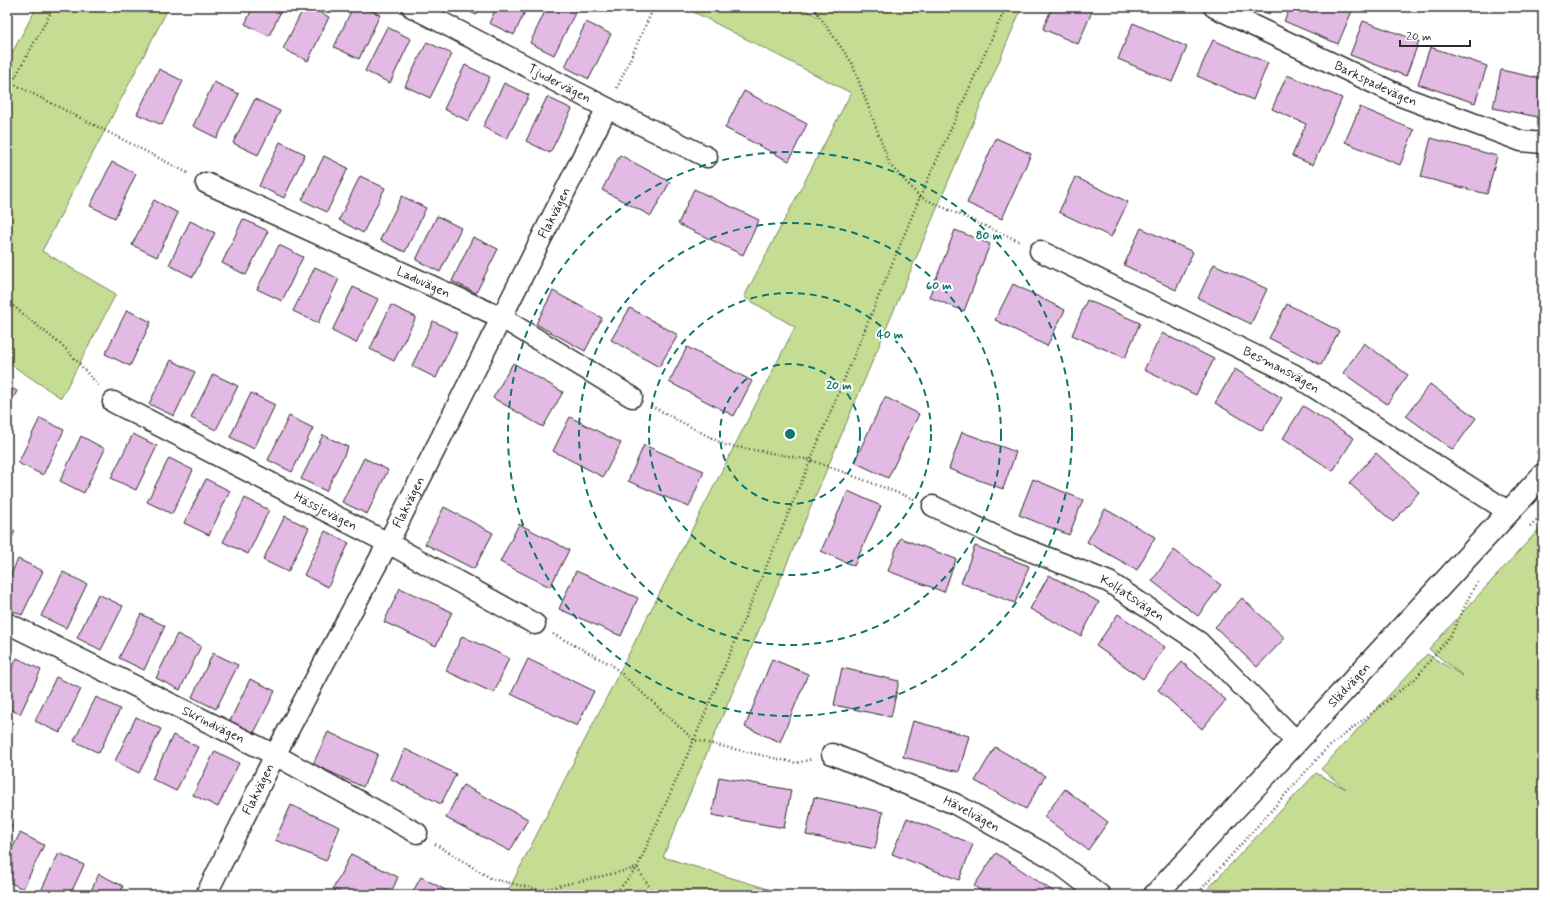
<svg xmlns="http://www.w3.org/2000/svg" width="1550" height="902" font-family="Mynerve,sans-serif">
<style>
.green{fill:#c5dd93;stroke:#78845f}
.building{fill:#e2bae3;stroke:#2b2b2b}
.lines{fill:none;stroke-linecap:round;stroke-linejoin:round}
.minor-casing{stroke:#2b2b2b;stroke-width:23}
.tertiary-casing{stroke:#2b2b2b;stroke-width:25}
.path{stroke:#2b2b2b;stroke-width:2.5;stroke-dasharray:1 3;stroke-linecap:butt}
.minor{stroke:#fff;stroke-width:20}
.tertiary{stroke:#fff;stroke-width:22}
.ring{fill:none;stroke:#0f766e;stroke-width:2;stroke-dasharray:7 5}
.labels{text-anchor:middle;dominant-baseline:central;stroke-width:4;stroke-linejoin:round;paint-order:stroke}
.street-label{font-size:13px;fill:#2b2b2b;stroke:#fff}
.centre{fill:#0f766e;stroke:#fff;stroke-width:2}
.ring-label{font-size:12px;text-anchor:middle;font-weight:bold;fill:#0f766e;stroke:#fff;stroke-width:4;stroke-linejoin:round;paint-order:stroke}
</style>
<rect width="100%" height="100%" fill="#fff"/>
<filter id="ink" filterUnits="userSpaceOnUse"><feTurbulence type="fractalNoise" baseFrequency=".025" numOctaves="2"/><feDisplacementMap in="SourceGraphic" scale="8" xChannelSelector="R" yChannelSelector="G"/><feConvolveMatrix kernelMatrix="1 2 1 2 8 2 1 2 1" color-interpolation-filters="sRGB"/></filter>
<g filter="url(#ink)">
<g class="green">
<path d="M37,7H169L42,251L116,294L61,398L7,362V62Z"/>
<path d="M684,7H800L820,18L813,7H1022L663,857L788,895H506L795,327L744,297L851,93Z"/>
<path d="M1543,525V895H1202L1316,773L1346,789L1321,769L1427,654L1463,676L1429,649Z"/>
</g>
<g class="building">
<path d="M253,7H283L269,36L245,24Z"/>
<path d="M304,7H309L329,17L308,61L283,49Z"/>
<path d="M353,7H364L380,15L359,59L334,47Z"/>
<path d="M461,7H480L476,15Z"/>
<path d="M497,7H527L514,35L489,23Z"/>
<path d="M547,7H568L576,11L554,55L530,43Z"/>
<path d="M1052,7H1094L1078,44L1043,29Z"/>
<path d="M1253,7H1273L1269,14Z"/>
<path d="M1291,7H1343L1352,11L1338,44L1284,21Z"/>
<path d="M1363,21L1419,41L1406,76L1350,55Z"/>
<path d="M586,22L611,34L589,79L565,67Z"/>
<path d="M1133,23L1187,47L1172,82L1118,59Z"/>
<path d="M387,27L411,39L390,83L365,71Z"/>
<path d="M1213,40L1268,63L1253,100L1197,76Z"/>
<path d="M427,42L452,54L430,98L405,86Z"/>
<path d="M1430,47L1487,66L1475,103L1418,84Z"/>
<path d="M465,65L490,77L468,121L444,109Z"/>
<path d="M159,69L183,81L162,125L137,114Z"/>
<path d="M1501,70L1543,79V118L1493,108Z"/>
<path d="M1287,75L1342,98L1313,165L1292,156L1306,124L1272,109Z"/>
<path d="M214,82L239,94L217,138L193,126Z"/>
<path d="M504,83L529,95L507,139L483,127Z"/>
<path d="M744,91L807,124L789,161L725,128Z"/>
<path d="M547,97L572,109L550,153L526,141Z"/>
<path d="M255,99L280,111L258,155L233,143Z"/>
<path d="M1360,107L1414,130L1400,165L1345,142Z"/>
<path d="M996,138L1031,154L1002,219L967,203Z"/>
<path d="M1431,138L1497,156L1487,194L1421,177Z"/>
<path d="M280,142L305,154L284,198L259,186Z"/>
<path d="M620,155L670,182L651,216L602,190Z"/>
<path d="M324,156L348,168L327,212L302,200Z"/>
<path d="M112,162L136,174L115,218L90,206Z"/>
<path d="M360,176L385,188L363,233L339,220Z"/>
<path d="M1075,177L1128,202L1111,237L1059,212Z"/>
<path d="M694,189L759,220L743,255L678,224Z"/>
<path d="M402,196L426,208L405,252L380,240Z"/>
<path d="M154,200L178,213L157,257L132,245Z"/>
<path d="M437,216L461,228L440,272L416,260Z"/>
<path d="M243,219L268,231L246,275L222,263Z"/>
<path d="M190,221L215,233L193,277L169,265Z"/>
<path d="M1141,228L1193,252L1176,290L1124,265Z"/>
<path d="M955,230L990,244L964,311L929,297Z"/>
<path d="M473,237L498,249L476,293L452,281Z"/>
<path d="M279,245L303,257L282,301L257,289Z"/>
<path d="M1214,264L1267,289L1251,324L1198,298Z"/>
<path d="M315,267L339,279L318,323L293,311Z"/>
<path d="M1013,284L1065,310L1047,346L995,320Z"/>
<path d="M353,287L378,299L356,343L332,331Z"/>
<path d="M553,291L602,318L585,351L536,324Z"/>
<path d="M1087,300L1140,323L1125,358L1072,335Z"/>
<path d="M1287,304L1339,331L1321,365L1269,338Z"/>
<path d="M391,305L416,317L394,361L370,349Z"/>
<path d="M630,308L678,335L659,367L611,340Z"/>
<path d="M127,310L151,322L130,366L105,354Z"/>
<path d="M433,321L457,333L436,378L412,366Z"/>
<path d="M1162,333L1214,359L1196,395L1144,370Z"/>
<path d="M1364,343L1408,375L1387,404L1343,373Z"/>
<path d="M687,347L752,381L734,416L669,382Z"/>
<path d="M171,360L195,372L174,416L149,404Z"/>
<path d="M513,363L563,392L543,427L493,398Z"/>
<path d="M1235,369L1282,398L1262,431L1215,403Z"/>
<path d="M213,374L238,386L216,430L191,418Z"/>
<path d="M1430,384L1476,418L1453,450L1406,416Z"/>
<path d="M7,386L17,391L7,411Z"/>
<path d="M251,393L275,405L254,449L230,437Z"/>
<path d="M885,397L919,414L888,478L854,462Z"/>
<path d="M1303,406L1354,438L1333,471L1283,438Z"/>
<path d="M289,416L313,428L292,472L268,460Z"/>
<path d="M570,417L621,443L603,477L553,451Z"/>
<path d="M40,418L64,430L43,475L18,463Z"/>
<path d="M962,432L1016,452L1003,489L949,469Z"/>
<path d="M133,434L157,446L136,490L111,478Z"/>
<path d="M323,435L348,447L326,491L301,479Z"/>
<path d="M81,436L105,449L84,493L60,481Z"/>
<path d="M644,445L704,471L689,507L628,481Z"/>
<path d="M1376,453L1419,492L1393,522L1349,483Z"/>
<path d="M169,458L193,470L172,514L147,502Z"/>
<path d="M364,458L388,470L367,514L342,502Z"/>
<path d="M206,479L230,491L209,535L184,523Z"/>
<path d="M1033,479L1083,500L1069,535L1019,515Z"/>
<path d="M848,491L881,506L854,566L821,551Z"/>
<path d="M245,498L269,510L248,554L223,542Z"/>
<path d="M444,507L493,533L474,569L425,544Z"/>
<path d="M1105,509L1155,537L1137,570L1087,542Z"/>
<path d="M285,516L309,528L288,572L263,560Z"/>
<path d="M519,524L569,550L550,587L500,562Z"/>
<path d="M7,527L15,531L7,547Z"/>
<path d="M325,531L349,543L328,587L304,575Z"/>
<path d="M900,538L956,559L944,592L888,571Z"/>
<path d="M975,546L1029,566L1015,603L961,583Z"/>
<path d="M1174,550L1221,585L1198,616L1152,581Z"/>
<path d="M18,559L43,571L22,615L7,608V583Z"/>
<path d="M576,571L638,598L621,636L559,609Z"/>
<path d="M63,572L87,584L66,628L41,616Z"/>
<path d="M1049,575L1099,602L1081,636L1030,609Z"/>
<path d="M400,588L452,612L436,646L384,622Z"/>
<path d="M98,594L123,606L101,650L77,638Z"/>
<path d="M1242,598L1285,638L1257,667L1215,627Z"/>
<path d="M141,614L165,626L144,670L119,658Z"/>
<path d="M1118,614L1165,647L1143,679L1096,646Z"/>
<path d="M177,634L201,646L180,690L156,678Z"/>
<path d="M462,636L509,658L494,693L446,671Z"/>
<path d="M213,653L238,665L216,709L192,697Z"/>
<path d="M17,658L41,670L20,714L7,708V678Z"/>
<path d="M528,659L594,691L577,726L511,694Z"/>
<path d="M772,659L808,674L780,742L745,727Z"/>
<path d="M1182,662L1226,700L1202,729L1158,690Z"/>
<path d="M842,668L899,681L891,717L834,705Z"/>
<path d="M56,677L81,689L60,733L35,721Z"/>
<path d="M250,679L275,691L253,735L229,723Z"/>
<path d="M96,697L120,709L99,753L74,741Z"/>
<path d="M136,717L161,729L139,773L115,761Z"/>
<path d="M913,721L969,736L959,772L903,757Z"/>
<path d="M328,732L378,754L363,787L313,764Z"/>
<path d="M173,735L198,747L176,791L152,779Z"/>
<path d="M995,747L1045,776L1026,809L975,781Z"/>
<path d="M405,749L456,774L441,804L391,779Z"/>
<path d="M215,751L239,763L218,807L193,795Z"/>
<path d="M719,777L791,790L784,828L712,815Z"/>
<path d="M463,785L528,819L510,851L446,818Z"/>
<path d="M1065,789L1108,822L1088,850L1044,817Z"/>
<path d="M814,797L883,812L875,849L806,835Z"/>
<path d="M291,805L340,827L326,861L275,840Z"/>
<path d="M907,818L973,844L959,880L892,854Z"/>
<path d="M7,822L12,825L7,835Z"/>
<path d="M20,833L44,845L23,889L7,881V859Z"/>
<path d="M59,853L84,865L70,895H39Z"/>
<path d="M996,853L1054,892L1052,895H988L974,886Z"/>
<path d="M351,854L398,877L390,895H345L333,889Z"/>
<path d="M99,874L123,886L119,895H89Z"/>
<path d="M421,877L455,895H411Z"/>
</g>
<g class="lines">
<g class="minor-casing">
<g id="minor">
<path id="s1" d="M412,7L607,108L707,157"/>
<path id="s2" d="M1214,7L1403,97L1521,141L1543,143"/>
<path id="s3" d="M206,183L502,318L632,397"/>
<path id="s4" d="M1040,251L1293,374L1509,512"/>
<path id="s5" d="M113,402L388,543L535,624"/>
<path id="s6" d="M933,506L1008,542L1109,582L1199,642L1297,742"/>
<path id="s7" d="M7,623L275,755L417,833"/>
<path id="s8" d="M832,754L955,804L1052,858L1100,895"/>
<path id="s9" d="M206,895L275,755L388,543L607,108"/>
</g>
</g>
<g class="tertiary-casing">
<g id="tertiary">
<path id="s10" d="M1155,895L1543,475"/>
</g>
</g>
<g class="path">
<path d="M813,7L852,63L890,165L920,197L1021,242"/>
<path d="M12,83L188,173"/>
<path d="M617,88L654,7"/>
<path d="M7,92L54,7"/>
<path d="M7,301L65,348L99,386"/>
<path d="M651,406L725,445L811,460L914,499"/>
<path d="M1537,453L1543,446"/>
<path d="M1530,526L1543,514"/>
<path d="M553,634L612,665L694,740L796,763L812,759"/>
<path d="M435,844L492,879L541,890L637,868L655,895"/>
<path d="M614,895L637,868L694,740L920,197L1006,7"/>
<path d="M1196,895L1325,750L1416,678L1452,633L1474,587L1479,581"/>
</g>
<use href="#minor" class="minor"/>
<use href="#tertiary" class="tertiary"/>
</g>
</g>
<g class="ring">
<circle cx="790" cy="434" r="70"/>
<circle cx="790" cy="434" r="141"/>
<circle cx="790" cy="434" r="211"/>
<circle cx="790" cy="434" r="282"/>
</g>
<g class="labels">
<g class="street-label">
<text stroke="none"><textPath href="#s1" startOffset="166">Tjudervägen</textPath></text>
<text stroke="none"><textPath href="#s2" startOffset="179">Barkspadevägen</textPath></text>
<text stroke="none"><textPath href="#s9" startOffset="766">Flakvägen</textPath></text>
<text stroke="none"><textPath href="#s3" startOffset="239">Laduvägen</textPath></text>
<text stroke="none"><textPath href="#s4" startOffset="269">Besmansvägen</textPath></text>
<text stroke="none"><textPath href="#s9" startOffset="442">Flakvägen</textPath></text>
<text stroke="none"><textPath href="#s5" startOffset="239">Hässjevägen</textPath></text>
<text stroke="none"><textPath href="#s6" startOffset="220">Kolfatsvägen</textPath></text>
<text stroke="none"><textPath href="#s10" startOffset="286">Slädvägen</textPath></text>
<text stroke="none"><textPath href="#s7" startOffset="230">Skrindvägen</textPath></text>
<text stroke="none"><textPath href="#s9" startOffset="118">Flakvägen</textPath></text>
<text stroke="none"><textPath href="#s8" startOffset="152">Hävelvägen</textPath></text>
</g>
</g>
<circle cx="790" cy="434" r="6" class="centre"/>
<g class="ring-label">
<text x="989" y="239">80 m</text>
<text x="939" y="289">60 m</text>
<text x="890" y="338">40 m</text>
<text x="839" y="389">20 m</text>
</g>
<rect width="1550" height="902" fill="none" stroke="#fff" stroke-width="24"/>
<rect x="12" y="12" width="1526" height="878" fill="none" stroke="#2b2b2b" stroke-width="1.5" filter="url(#ink)"/>
<path d="M1400 40v6h70v-6" fill="none" stroke="#2b2b2b" stroke-width="2"/>
<text x="1406" y="40" font-size="12" fill="#2b2b2b" stroke="#ffffff" stroke-width="3" paint-order="stroke">20 m</text>
</svg>
